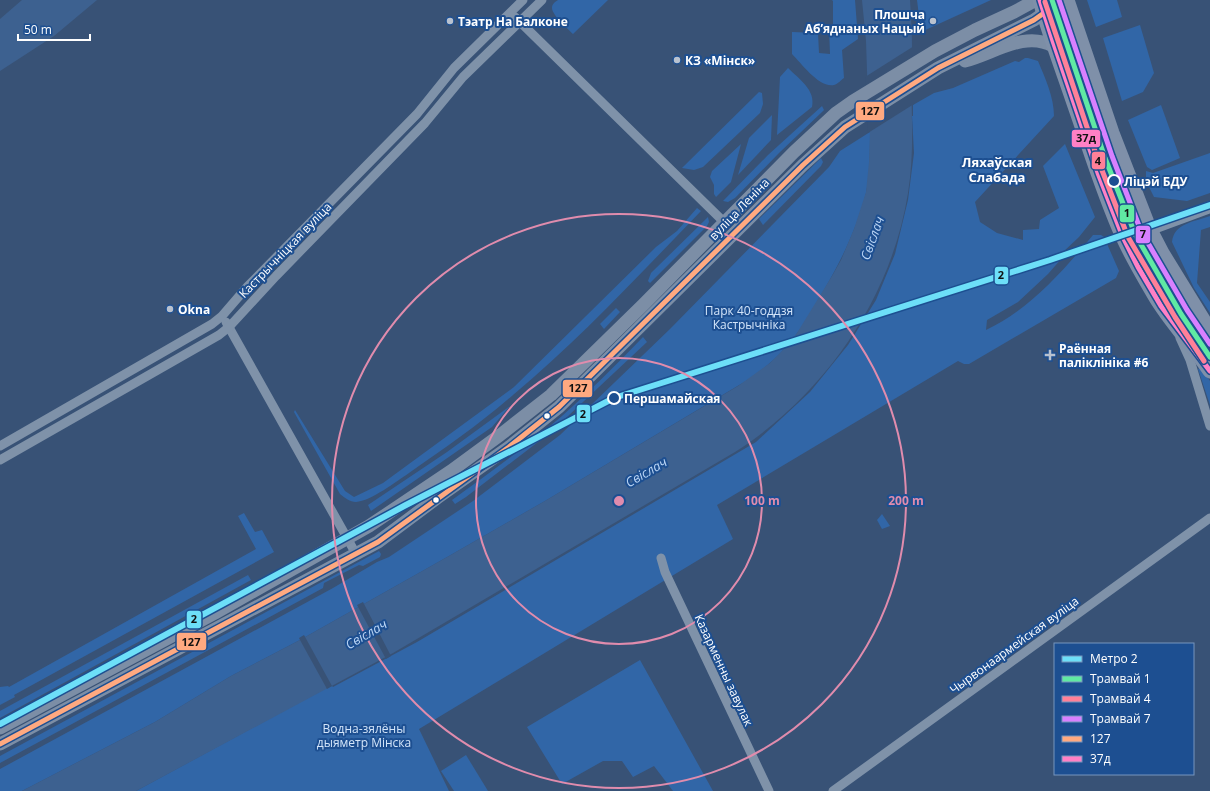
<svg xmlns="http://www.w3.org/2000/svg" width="1210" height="791" font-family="'Open Sans',sans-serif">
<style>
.green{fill:#3166a7}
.water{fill:#3d6190}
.pier{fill:#385276}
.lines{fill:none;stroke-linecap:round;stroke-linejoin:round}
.minor{stroke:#7f92a9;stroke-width:9}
.tertiary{stroke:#7f92a9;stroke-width:12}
.secondary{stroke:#7c8ea6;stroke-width:13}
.primary{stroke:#7f90a9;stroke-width:15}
.bus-1-casing{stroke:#1d4f91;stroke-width:8}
.bus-2-casing{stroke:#1d4f91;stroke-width:8}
.bus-1{stroke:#ffa980;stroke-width:5}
.bus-2{stroke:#ff80c5;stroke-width:5}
.tram-1-casing{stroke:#1d4f91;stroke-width:8}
.tram-2-casing{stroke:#1d4f91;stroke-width:8}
.tram-3-casing{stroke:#1d4f91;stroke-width:8}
.tram-1{stroke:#60e9a3;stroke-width:5}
.tram-2{stroke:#ff8098;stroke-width:5}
.tram-3{stroke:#d880ff;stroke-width:5}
.metro-1-casing{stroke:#1d4f91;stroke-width:9}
.metro-1{stroke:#6ddff8;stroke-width:6}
.ring{fill:none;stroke:#e08cad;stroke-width:2}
.poi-dot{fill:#b9c2cf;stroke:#1d4f91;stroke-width:1.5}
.stop-dot{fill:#1d4f91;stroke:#fff;stroke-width:2}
.bus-dot{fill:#fff;stroke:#1d4f91;stroke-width:1.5}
.labels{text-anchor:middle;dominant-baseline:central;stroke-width:4;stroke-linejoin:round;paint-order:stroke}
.poi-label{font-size:12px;font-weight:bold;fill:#fff;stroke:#1d4f91;text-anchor:start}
.stop-label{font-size:12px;font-weight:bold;fill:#fff;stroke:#1d4f91;text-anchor:start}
.street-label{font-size:12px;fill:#fff;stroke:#1d4f91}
.park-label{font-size:12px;fill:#d3e5fa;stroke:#1d4f91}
.neighbourhood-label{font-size:13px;font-weight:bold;fill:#fff;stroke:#1d4f91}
.water-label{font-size:13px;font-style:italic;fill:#b9d4f5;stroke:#1d4f91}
.centre{fill:#e08cad;stroke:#1d4f91;stroke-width:2}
.ring-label{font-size:12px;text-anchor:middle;font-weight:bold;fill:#e08cad;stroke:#1d4f91;stroke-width:4;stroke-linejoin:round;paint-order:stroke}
.line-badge{stroke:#1d4f91;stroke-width:1.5}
.pale-badge-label{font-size:11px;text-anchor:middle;font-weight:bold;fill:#111}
</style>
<rect width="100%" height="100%" fill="#385276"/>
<g class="green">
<path d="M558,0H608L573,34C568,29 552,15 552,8C552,4 555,2 558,0Z"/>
<path d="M832,0H855L858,39L842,50L844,78C841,80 838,84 834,85C819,88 802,64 792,54V32L818,33L819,53L830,54L829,27H833V1Z"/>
<path d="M917,0H991L921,32Z"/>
<path d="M1087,0H1117L1122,17L1096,27Z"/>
<path d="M1140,25L1154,73L1143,92L1122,101L1103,38Z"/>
<path d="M1025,58H1028L1038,61C1045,78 1054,97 1054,116L975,202L980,222L997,233L1023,240V230L1039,229L1040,220L1059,208L1043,166L1065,144L1095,217L1079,237L1062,253V258L1048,274L1018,302L987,320L986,330C1028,311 1064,270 1093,235H1101L1104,237L1119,271L1116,278L969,364H964L958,361L717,505L733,539L419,729L449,791H136L322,690L332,686L333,687L417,642L756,442L810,392L848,345L876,300L895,254L908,200L914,153L912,116H913V105L934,93L953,88L1015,61L1019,62Z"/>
<path d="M788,68C799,79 816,90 812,107L777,135L780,77Z"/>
<path d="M759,92L762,93L763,104L760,113L703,167L694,170L682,168Z"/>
<path d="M1161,105L1180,158L1152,170L1147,167L1128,120Z"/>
<path d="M822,106L824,110L822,112L779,153L735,198L728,202L723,201L768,155Z"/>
<path d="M772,115L771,140L738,175L749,138Z"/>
<path d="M870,132C870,152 870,173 866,193C857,228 842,259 824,290C812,310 801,331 785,348C777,358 766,366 756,375L545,501L449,556L300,640L231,676L155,722L22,791H0V769L333,588L377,562L389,557L473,501L560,435L670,329L829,167L840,151Z"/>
<path d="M741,144L731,182L716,197L714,194V185L710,177L712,171Z"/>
<path d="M1210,153V193L1187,201L1154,197L1146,181V171L1153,173Z"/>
<path d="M821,158L823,162L821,166L763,225L759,219Z"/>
<path d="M697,208L701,211C640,274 580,339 513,395C480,424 445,448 409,473C397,481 371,501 356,502C350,502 345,498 340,494L294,412L295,410L345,491L354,497L383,483L514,387L656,247L677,231Z"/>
<path d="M1210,216V227L1201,230L1197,283L1210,302V313L1194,288L1172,242C1174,223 1194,222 1210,216Z"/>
<path d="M708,217L709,222L707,226L650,283L648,281L651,273Z"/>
<path d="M616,308L620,312L604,329L600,324Z"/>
<path d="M643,337L647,342L551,432L466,497L455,504L452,500C489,473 527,446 562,416C590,391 617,364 643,337Z"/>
<path d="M1201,367L1210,381V405L1198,369Z"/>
<path d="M510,406L492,427L371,511L368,505L447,452Z"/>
<path d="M244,513L255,532L262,530L274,552L14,695L15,697L0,705V687L8,686L9,687L256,549L238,516Z"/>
<path d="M882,514L890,526L882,529L877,520Z"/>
<path d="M379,551L381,554L380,557L363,566L359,565L324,583L323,588L0,763V756Z"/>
<path d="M248,575L251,580L0,718V711Z"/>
<path d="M640,660L713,791H673L654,766L633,777L622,761H603L562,784L527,727Z"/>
<path d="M466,755L488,791H454L441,771Z"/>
</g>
<g class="water">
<path d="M22,0H97L54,36L0,71V19Z"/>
<path d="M862,0H910C911,16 912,32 912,48C912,59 911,70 911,82C912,119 914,156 908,193C891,299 825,394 735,452L393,653L136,791H22L155,722L231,676L300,640L449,556L545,501L738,386L770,363L785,348L797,333L832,276L841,260L854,229L866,192L869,162L870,132L868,100L866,41Z"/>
</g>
<g class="pier">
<path d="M914,46V104L868,133L865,77Z"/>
<path d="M363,602L391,656L386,659L357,605Z"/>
<path d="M304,635L332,686L327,689L300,640L299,638Z"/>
</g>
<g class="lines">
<g class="minor">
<path d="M515,17L725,223"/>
<path d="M226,322L356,554"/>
<path d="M1180,338L1190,360L1210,426"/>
<path d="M0,446L212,324L222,316L247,287L417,114L454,68L523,0"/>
<path d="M0,460L219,335L229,327L276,276L425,123L463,77L542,0"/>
<path d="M661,558L665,572L769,791"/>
<path d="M833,791L1210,518"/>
</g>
<path class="tertiary" d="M1124,239L1210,207"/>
<g class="secondary">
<path d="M965,61C993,54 1025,30 1053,46"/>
<path d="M0,728L215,613L369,526L451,471L500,435L551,395L643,305L794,152L836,113L853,101L935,51L975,30L1014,12L1036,0"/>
<path d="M0,744L378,542L437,498L509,447L559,407L803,165L845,127L938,68L1034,20L1044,13L1055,0"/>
</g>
<g class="primary">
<path d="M1040,0C1050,37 1064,73 1076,109C1091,152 1104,195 1123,237C1132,257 1144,277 1155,296C1171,323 1193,345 1210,371"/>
<path d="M1067,0L1112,133L1149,228L1162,253L1210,331"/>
</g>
<g class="bus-1-casing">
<path id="bus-1" d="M0,744L378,542L509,447L559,407L803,165L845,127L938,68L1034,20L1044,13L1055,0"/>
</g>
<g class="bus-2-casing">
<path id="bus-2" d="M1040,0L1053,41L1098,173L1123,237L1138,267L1161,306L1210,371"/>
</g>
<use href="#bus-1" class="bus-1"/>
<use href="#bus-2" class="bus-2"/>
<g class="tram-1-casing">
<path id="tram-1" d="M1052,0L1105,158L1135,234L1181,314L1210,357"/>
</g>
<g class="tram-2-casing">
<path id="tram-2" d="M1045,2L1098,160L1128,237L1175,317L1204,361"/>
</g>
<g class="tram-3-casing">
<path id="tram-3" d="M1059,0L1112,156L1141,231L1187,310L1210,344"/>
</g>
<use href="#tram-1" class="tram-1"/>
<use href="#tram-2" class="tram-2"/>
<use href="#tram-3" class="tram-3"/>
<g class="metro-1-casing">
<path id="metro-1" d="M0,724L404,506L614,398L1050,260L1210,205"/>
</g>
<use href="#metro-1" class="metro-1"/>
</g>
<g class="ring">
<circle cx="619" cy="501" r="143"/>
<circle cx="619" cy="501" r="287"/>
</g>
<g class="poi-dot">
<circle cx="450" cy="21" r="4"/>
<circle cx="933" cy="21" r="4"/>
<circle cx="677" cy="60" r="4"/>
<circle cx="170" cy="309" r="4"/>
<path d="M1048 349h4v4h4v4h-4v4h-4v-4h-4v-4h4z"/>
</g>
<g class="stop-dot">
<circle cx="1114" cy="181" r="6"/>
<circle cx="614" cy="398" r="6"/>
</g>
<g class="bus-dot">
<circle cx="547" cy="416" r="3.5"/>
<circle cx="436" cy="500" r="3.5"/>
</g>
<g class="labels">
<g class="poi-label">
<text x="925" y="14" text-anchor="end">Плошча<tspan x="925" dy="14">Абʼяднаных Нацый</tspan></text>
<text x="458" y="21">Тэатр На Балконе</text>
<text x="685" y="60">КЗ «Мінск»</text>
<text x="178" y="309">Okna</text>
<text x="1059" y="348">Раённая<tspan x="1059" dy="14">паліклініка #6</tspan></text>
</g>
<g class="stop-label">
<text x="1124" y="181">Ліцэй БДУ</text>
<text x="624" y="398">Першамайская</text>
</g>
<g class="street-label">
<text transform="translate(739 209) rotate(-46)">вуліца Леніна</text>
<text transform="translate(285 250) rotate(-46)">Кастрычніцкая вуліца</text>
<text transform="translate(1014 645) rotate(-36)">Чырвонаармейская вуліца</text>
<text transform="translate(724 670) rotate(65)">Казарменны завулак</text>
</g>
<g class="park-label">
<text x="749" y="310">Парк 40-годдзя<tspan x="749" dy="14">Кастрычніка</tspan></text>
<text x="364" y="728">Водна-зялёны<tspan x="364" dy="14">дыяметр Мінска</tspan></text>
</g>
<g class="neighbourhood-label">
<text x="997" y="162">Ляхаўская<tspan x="997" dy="15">Слабада</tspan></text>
</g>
<g class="water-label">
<text transform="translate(872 238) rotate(-70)">Свіслач</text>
<text transform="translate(646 472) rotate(-30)">Свіслач</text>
<text transform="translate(366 634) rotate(-30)">Свіслач</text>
</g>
</g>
<circle cx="619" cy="501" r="6" class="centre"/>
<g class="ring-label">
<text x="762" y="505">100 m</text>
<text x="906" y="505">200 m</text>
</g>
<g class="line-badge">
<rect x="855" y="101" width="30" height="20" rx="4" fill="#ffa980"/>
<rect x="1071" y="129" width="30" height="19" rx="4" fill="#ff80c5"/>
<rect x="1091" y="151" width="15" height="19" rx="4" fill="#ff8098"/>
<rect x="1119" y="204" width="16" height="19" rx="4" fill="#60e9a3"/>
<rect x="1135" y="225" width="16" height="19" rx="4" fill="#d880ff"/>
<rect x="994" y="266" width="15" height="19" rx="4" fill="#6ddff8"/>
<rect x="562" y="379" width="31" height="19" rx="4" fill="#ffa980"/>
<rect x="576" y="404" width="15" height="19" rx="4" fill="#6ddff8"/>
<rect x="186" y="610" width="16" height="19" rx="4" fill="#6ddff8"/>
<rect x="176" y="632" width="31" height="19" rx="4" fill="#ffa980"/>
</g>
<g class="pale-badge-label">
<text x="870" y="115">127</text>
<text x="1086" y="142">37д</text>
<text x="1098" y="165">4</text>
<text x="1127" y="217">1</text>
<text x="1143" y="238">7</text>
<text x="1001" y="279">2</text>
<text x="578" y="392">127</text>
<text x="583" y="418">2</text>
<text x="194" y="623">2</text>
<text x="191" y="646">127</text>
</g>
<rect x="1054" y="643" width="140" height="132" fill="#1d4f91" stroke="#7795bd"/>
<rect x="1062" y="656" width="20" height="6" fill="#6ddff8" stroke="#7795bd"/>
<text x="1090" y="663" font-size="12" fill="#ffffff">Метро 2</text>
<rect x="1062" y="676" width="20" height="6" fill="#60e9a3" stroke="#7795bd"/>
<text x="1090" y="683" font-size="12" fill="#ffffff">Трамвай 1</text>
<rect x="1062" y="696" width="20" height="6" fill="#ff8098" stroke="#7795bd"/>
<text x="1090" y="703" font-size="12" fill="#ffffff">Трамвай 4</text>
<rect x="1062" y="716" width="20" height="6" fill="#d880ff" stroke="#7795bd"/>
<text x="1090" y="723" font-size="12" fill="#ffffff">Трамвай 7</text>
<rect x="1062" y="736" width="20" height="6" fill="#ffa980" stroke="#7795bd"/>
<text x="1090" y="743" font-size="12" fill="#ffffff">127</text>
<rect x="1062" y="756" width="20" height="6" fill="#ff80c5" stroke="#7795bd"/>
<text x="1090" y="763" font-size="12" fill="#ffffff">37д</text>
<path d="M18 34v6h72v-6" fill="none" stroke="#ffffff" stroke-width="2"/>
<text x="24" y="34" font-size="12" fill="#ffffff" stroke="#1d4f91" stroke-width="3" paint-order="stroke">50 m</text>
</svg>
